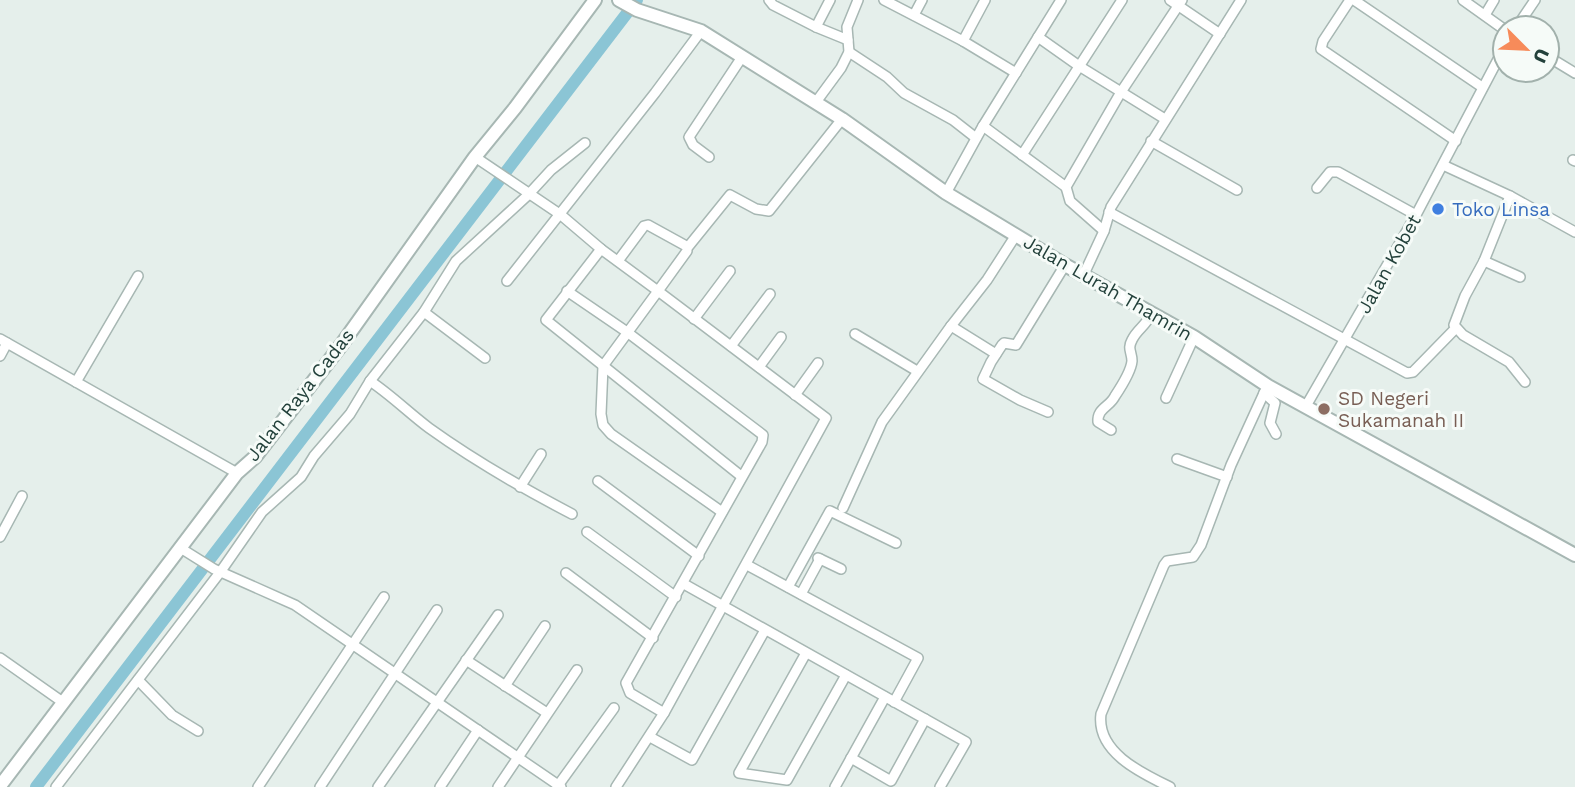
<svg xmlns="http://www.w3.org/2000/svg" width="1575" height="787" font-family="'Work Sans',sans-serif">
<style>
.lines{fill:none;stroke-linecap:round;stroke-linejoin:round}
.canal{stroke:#8bc5d5;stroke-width:12}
.minor-casing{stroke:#a7b7b3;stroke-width:12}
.tertiary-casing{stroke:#a7b7b3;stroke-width:16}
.minor{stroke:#fff;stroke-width:9}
.tertiary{stroke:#fff;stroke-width:12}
.shop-dot{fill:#3f7fe0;stroke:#f6fbf8;stroke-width:2.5}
.education-dot{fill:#8d6e63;stroke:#f6fbf8;stroke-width:2.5}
.labels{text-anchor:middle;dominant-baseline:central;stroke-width:6;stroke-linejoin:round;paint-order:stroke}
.shop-label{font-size:19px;fill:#366cbe;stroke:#f6fbf8;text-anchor:start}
.street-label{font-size:19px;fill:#23413b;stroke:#f6fbf8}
.education-label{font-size:19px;fill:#785e54;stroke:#f6fbf8;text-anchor:start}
</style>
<rect width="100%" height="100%" fill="#e5efeb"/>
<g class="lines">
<path class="canal" d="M36,787L637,0"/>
<g class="minor-casing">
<g id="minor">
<path d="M769,0L773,5L816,27L848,40"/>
<path d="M884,0L963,41L1016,73"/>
<path d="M1170,0L1220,34"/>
<path d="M1350,0L1323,41L1321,49L1456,141"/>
<path d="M1354,0L1482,87"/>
<path d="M1463,0L1505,30"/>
<path d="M914,15L922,0"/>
<path d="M1485,15L1494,0"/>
<path d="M816,27L830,0"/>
<path d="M1516,28L1535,0"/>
<path d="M1038,37L1079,66L1165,119"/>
<path d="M963,41L985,0"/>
<path d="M849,52L887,77L904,93L953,120L976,138"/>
<path d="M1547,56L1575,73"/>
<path d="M816,102L841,68L849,52L847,27L858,0"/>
<path d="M983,126L1066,187"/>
<path d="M1151,141L1237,190"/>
<path d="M1022,155L1122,0"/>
<path d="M475,157L561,215L601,249L658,291L603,366L601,414L603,425L611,434L722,512"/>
<path d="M709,157L693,145L689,137L742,57"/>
<path d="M1573,160L1575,161"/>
<path d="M1443,165L1510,196L1575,232"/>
<path d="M1317,188L1330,172H1338L1416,215"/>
<path d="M946,193L983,126L1061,0"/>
<path d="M1510,196L1484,261L1520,277"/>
<path d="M1109,212L1407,373L1413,372L1455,329"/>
<path d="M1104,231L1070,201L1066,187L1121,92L1182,0"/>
<path d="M601,249L546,320L741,476"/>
<path d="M618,261L644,226L648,225L688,247L730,195L756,209L769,211L842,119"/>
<path d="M1484,261L1465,296L1454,325L1463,335L1509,362L1525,382"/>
<path d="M1084,274L1104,231L1111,207L1241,0"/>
<path d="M507,281L655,93L701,31"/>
<path d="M567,291L627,332L763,435L762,442L626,683L630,693L664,713L616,787"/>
<path d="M424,312L485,358"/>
<path d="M694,319L730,271"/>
<path d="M951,326L996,354"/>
<path d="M855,334L917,371"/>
<path d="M0,339L237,473"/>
<path d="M731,346L770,294"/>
<path d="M0,356L7,343"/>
<path d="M759,367L781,337"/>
<path d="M370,381C391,395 409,413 429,428C475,461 522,488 572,514"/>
<path d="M76,382L138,276"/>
<path d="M1265,391L1264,393L1275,403L1270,423L1276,434"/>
<path d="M795,395L818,363"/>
<path d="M1166,398L1194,337"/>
<path d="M1306,406L1416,215L1505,46"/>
<path d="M1048,412L1020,400L983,379L991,362L1002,345L1004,343L1016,345L1065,265"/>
<path d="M1111,430L1098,422C1097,408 1110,407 1115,396C1121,387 1131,372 1132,361C1132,352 1127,349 1132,340C1137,329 1146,326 1151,314"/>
<path d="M1177,459L1227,477"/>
<path d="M598,481L699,556"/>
<path d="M520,487L541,454"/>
<path d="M843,508L882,422L951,326L987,280L1016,235"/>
<path d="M587,532L676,597"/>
<path d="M0,537L22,496"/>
<path d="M182,549L214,569L295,605L561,787"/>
<path d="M818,558L841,569"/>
<path d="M747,565L918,658L894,702"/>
<path d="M566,573L653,638"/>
<path d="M684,584L966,742L940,787"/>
<path d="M788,587L830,511L896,543"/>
<path d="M801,594L820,559"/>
<path d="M806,653L739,773L787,780L846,675"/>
<path d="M0,658L64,703"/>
<path d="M466,660L547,713"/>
<path d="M138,680L172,715L198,731"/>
<path d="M505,686L545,626"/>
<path d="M664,713L826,418L658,291L687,251"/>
<path d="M650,737L692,760L765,630"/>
<path d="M851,758L891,781L925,719"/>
<path d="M56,787L221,571L262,512L301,477L314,456L350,414L370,381L424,312L456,261L528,195L551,170L585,143"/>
<path d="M258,787L384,597"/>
<path d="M320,787L437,610"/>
<path d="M378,787L498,615"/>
<path d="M440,787L478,730"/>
<path d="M498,787L577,670"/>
<path d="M557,787L614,708"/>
<path d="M835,787L885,697"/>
<path d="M1170,787C1141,773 1096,752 1101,714L1164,565L1167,561L1193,557L1201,545L1231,465L1264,393"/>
</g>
</g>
<g class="tertiary-casing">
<g id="tertiary">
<path d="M619,0L637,10L701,31L842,119L946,193L1065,265L1194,337L1268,386L1575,555"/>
<path d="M0,786L237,473L255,457L342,344L475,157L515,108L595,0"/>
</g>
</g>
<use href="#minor" class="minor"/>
<use href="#tertiary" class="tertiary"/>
</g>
<circle class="shop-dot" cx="1438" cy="209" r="7"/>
<circle class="education-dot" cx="1324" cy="409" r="7"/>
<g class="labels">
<g class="shop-label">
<text x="1452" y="209">Toko Linsa</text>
</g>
<g class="street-label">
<text transform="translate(1389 264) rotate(-61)">Jalan Kobet</text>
<text transform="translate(1108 288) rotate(30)">Jalan Lurah Thamrin</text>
<text transform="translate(300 395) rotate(-52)">Jalan Raya Cadas</text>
</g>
<g class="education-label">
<text x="1338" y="398">SD Negeri<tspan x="1338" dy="22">Sukamanah II</tspan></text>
</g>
</g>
<g transform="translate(1526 49) rotate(114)"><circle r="33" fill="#f6fbf8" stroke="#a2b1ac" stroke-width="2"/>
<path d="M0-5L12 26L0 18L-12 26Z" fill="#f78b5a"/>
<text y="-10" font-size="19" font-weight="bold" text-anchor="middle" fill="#23413b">U</text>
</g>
</svg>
